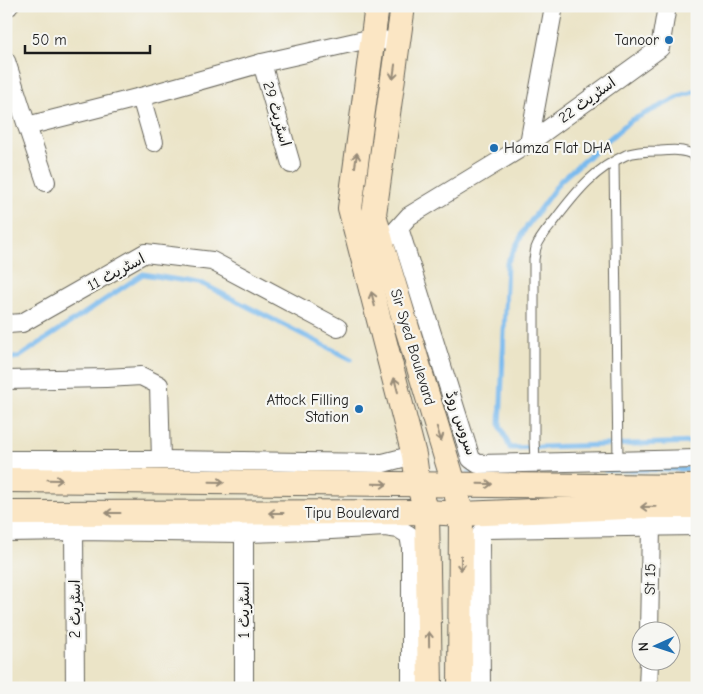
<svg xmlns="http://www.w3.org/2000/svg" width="703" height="694" font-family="'Comic Neue','Playpen Sans Arabic',sans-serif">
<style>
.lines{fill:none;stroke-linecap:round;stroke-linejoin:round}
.stream{stroke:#79baee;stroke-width:5}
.lane-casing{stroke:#646258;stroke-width:11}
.street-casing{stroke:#646258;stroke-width:20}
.secondary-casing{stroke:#646258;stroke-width:26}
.lane{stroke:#fff;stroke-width:9}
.street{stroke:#fff;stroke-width:18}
.secondary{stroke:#fbe6c4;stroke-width:24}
.oneway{stroke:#978b78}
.poi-dot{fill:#1f6fb2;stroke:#f6f6f2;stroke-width:2}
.labels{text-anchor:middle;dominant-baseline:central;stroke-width:4.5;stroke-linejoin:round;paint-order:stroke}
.poi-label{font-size:15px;fill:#1c1c1c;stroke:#f6f6f2;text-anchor:end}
.street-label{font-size:15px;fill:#1c1c1c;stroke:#f6f6f2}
</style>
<rect width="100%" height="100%" fill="#f6f6f2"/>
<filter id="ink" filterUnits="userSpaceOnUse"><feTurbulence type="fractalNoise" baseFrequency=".02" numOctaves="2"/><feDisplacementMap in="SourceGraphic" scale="10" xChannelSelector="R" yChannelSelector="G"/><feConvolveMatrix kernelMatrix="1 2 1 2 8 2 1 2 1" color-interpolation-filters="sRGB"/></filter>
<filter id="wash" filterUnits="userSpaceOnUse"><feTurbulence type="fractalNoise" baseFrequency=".0096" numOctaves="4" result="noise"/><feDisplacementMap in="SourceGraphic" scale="20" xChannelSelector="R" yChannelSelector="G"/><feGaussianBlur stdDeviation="1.12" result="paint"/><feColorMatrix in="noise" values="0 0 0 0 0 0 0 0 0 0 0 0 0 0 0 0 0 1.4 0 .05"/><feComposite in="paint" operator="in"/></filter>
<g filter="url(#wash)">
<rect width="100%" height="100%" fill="#ebe4c7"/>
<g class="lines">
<g class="stream">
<path d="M697,91L683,95L630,121L561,180L525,229L507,263L500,425L510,448L697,442"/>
<path d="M6,359L19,357L143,274L203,284L351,359"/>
<path d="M605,470L697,469"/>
<path d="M285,471H324"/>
<path d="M469,472L479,471"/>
</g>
</g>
</g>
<g filter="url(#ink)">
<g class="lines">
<g class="lane-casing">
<g id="lane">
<path d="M614,162L618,460"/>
<path d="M535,462L534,439V259C535,256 535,251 536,248C540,236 551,226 558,216C578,190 595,169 626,155C636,151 649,151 660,151C672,150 683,149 694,155L697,163"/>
</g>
</g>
<g class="street-casing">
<g id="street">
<path d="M6,7L9,6"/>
<path d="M6,61L27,126L46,182"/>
<path d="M262,63L291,164"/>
<path d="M141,97L154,142"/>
<path d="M27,126L141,97L262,63L373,38L398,43"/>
<path d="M529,143L554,6"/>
<path d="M399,228L471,459L478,464L697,459"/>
<path d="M391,236L409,216L529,143L660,48L667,6"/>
<path d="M6,321L8,324L22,323L145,253L212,261L338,328"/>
<path d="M6,380L106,378L141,376L159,385L161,460"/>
<path d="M6,460H161L383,463L414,455"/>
<path d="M74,531L75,688"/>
<path d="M6,532L74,531L244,533L313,531L385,527L399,529L409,535L411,547V688"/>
<path d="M244,533V688"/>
<path d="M649,632L651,526"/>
<path d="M481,688L480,537L482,532L487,529L697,526"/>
<path d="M648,688L649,662"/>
</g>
</g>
<g class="secondary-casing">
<g id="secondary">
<path d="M377,6L350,208L414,455L418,484L427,512L430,688"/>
<path d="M403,6L374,214L382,245L454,484L461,514L460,688"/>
<path d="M6,480L697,487"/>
<path d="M6,513L427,512L461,514L650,506H697"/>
</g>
</g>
<use href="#lane" class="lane"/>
<use href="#street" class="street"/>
<use href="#secondary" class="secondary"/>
</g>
<defs><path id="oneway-shaft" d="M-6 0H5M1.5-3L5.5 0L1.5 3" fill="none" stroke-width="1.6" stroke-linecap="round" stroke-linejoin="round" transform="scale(1.25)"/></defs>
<g class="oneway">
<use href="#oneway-shaft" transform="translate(394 72) rotate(98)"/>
<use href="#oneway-shaft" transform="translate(356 160) rotate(-82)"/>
<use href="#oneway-shaft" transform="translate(373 299) rotate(-104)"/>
<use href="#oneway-shaft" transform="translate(396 385) rotate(-105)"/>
<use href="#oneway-shaft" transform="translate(439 434) rotate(73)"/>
<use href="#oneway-shaft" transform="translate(55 480) rotate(1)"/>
<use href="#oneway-shaft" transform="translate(217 482) rotate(1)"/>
<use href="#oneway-shaft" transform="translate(380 484) rotate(1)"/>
<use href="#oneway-shaft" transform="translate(485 484) rotate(1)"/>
<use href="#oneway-shaft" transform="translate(648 507) rotate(179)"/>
<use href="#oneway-shaft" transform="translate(113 513) rotate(-180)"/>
<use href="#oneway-shaft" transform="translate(276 513) rotate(-180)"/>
<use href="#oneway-shaft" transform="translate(461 563) rotate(90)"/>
<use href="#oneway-shaft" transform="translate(429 639) rotate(-91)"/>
</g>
</g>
<g class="poi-dot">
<circle cx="669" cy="40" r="5"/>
<circle cx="494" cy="148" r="5"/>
<circle cx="359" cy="409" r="5"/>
</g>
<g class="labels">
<g class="poi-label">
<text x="659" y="40">Tanoor</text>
<text x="504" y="148" text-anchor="start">Hamza Flat DHA</text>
<text x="349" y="400">Attock Filling<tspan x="349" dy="17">Station</tspan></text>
</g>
<g class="street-label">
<text transform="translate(587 100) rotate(-36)">اسٹریٹ 22</text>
<text transform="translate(277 114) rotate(74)">اسٹریٹ 29</text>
<text transform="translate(116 272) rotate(-28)">اسٹریٹ 11</text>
<text transform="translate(413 347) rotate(73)">Sir Syed Boulevard</text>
<text transform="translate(461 423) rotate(71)">سروس روڈ</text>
<text x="352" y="513">Tipu Boulevard</text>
<text transform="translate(650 579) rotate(-89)">St 15</text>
<text transform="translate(75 609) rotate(-90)">اسٹریٹ 2</text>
<text transform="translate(244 610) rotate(-90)">اسٹریٹ 1</text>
</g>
</g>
<rect width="703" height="694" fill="none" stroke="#f6f6f2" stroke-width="25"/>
<g transform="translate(656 646) rotate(267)"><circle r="24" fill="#f6f6f2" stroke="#9f9f9c"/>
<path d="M0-4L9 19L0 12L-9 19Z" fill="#1f6fb2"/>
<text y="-8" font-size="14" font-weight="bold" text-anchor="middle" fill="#1c1c1c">N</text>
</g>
<path d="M25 45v8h125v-8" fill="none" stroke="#1c1c1c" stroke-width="2.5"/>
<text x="32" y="45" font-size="15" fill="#1c1c1c" stroke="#f6f6f2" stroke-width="4" paint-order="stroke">50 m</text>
</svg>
